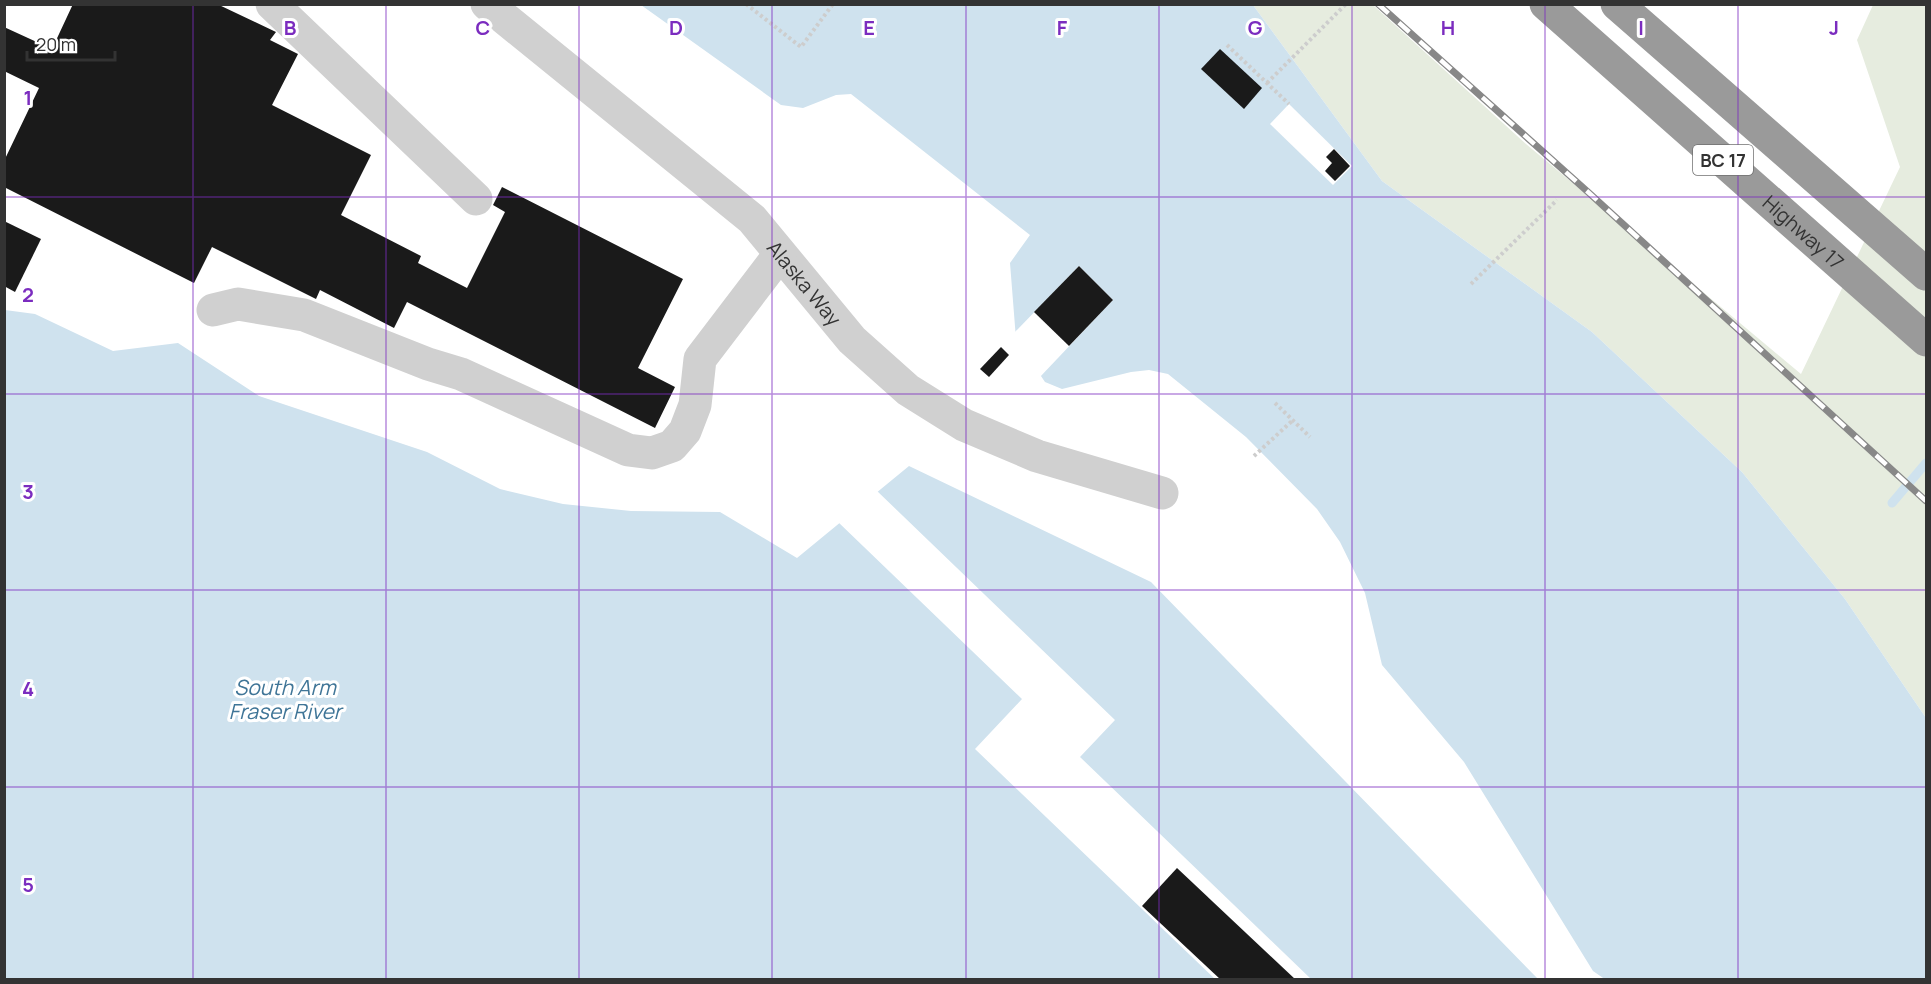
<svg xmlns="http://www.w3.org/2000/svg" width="1931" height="984" font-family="Manrope,sans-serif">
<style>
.green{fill:#e6ecdf}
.water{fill:#cfe2ee}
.pier{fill:#fff}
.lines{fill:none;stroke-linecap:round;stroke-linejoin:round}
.stream{stroke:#cfe2ee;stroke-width:9}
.building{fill:#1a1a1a}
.path{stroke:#cdcdcd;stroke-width:4;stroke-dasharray:3 3;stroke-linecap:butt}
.minor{stroke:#d0d0d0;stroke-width:33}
.highway{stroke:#9a9a9a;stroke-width:33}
.rail-casing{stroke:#888;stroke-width:7}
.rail{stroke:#fff;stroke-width:4.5;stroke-dasharray:14;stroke-linecap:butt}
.grid{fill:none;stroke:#7b2cbf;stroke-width:1.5;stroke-opacity:0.55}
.labels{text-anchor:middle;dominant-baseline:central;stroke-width:6;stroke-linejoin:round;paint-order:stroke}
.shield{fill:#fff;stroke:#707070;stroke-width:1.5}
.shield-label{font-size:18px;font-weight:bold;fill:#333}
.street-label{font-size:20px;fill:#333;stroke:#fff}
.water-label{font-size:21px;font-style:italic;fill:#3f7597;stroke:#fff}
.grid-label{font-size:20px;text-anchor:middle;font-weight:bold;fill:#7b2cbf;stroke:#fff;stroke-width:6;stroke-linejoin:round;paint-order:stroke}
</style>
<rect width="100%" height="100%" fill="#fff"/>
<path class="green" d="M1253,5H1373L1526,144L1801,374L1900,167L1857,40L1873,5H1926V718L1845,599L1742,472L1592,332L1382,181Z"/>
<g class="water">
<path d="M641,5H1253L1382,181L1592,332L1742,472L1845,599L1926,718V979L1606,980L1593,971L1464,762L1382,665L1365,593L1340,542L1317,509L1246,437L1168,374L1149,370L1131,372L1062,389L1045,382L1016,339L1010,263L1030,235L851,94L836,95L803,108L781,105Z"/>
<path d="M5,310L35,314L113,351L178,343L259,396L427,452L500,489L563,504L631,511L720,512L797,558L909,466L1151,582L1538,979L5,980Z"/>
</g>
<g class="pier">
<path d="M1289,104L1352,166L1333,185L1270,124Z"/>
<path d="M1079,266L1113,300L1039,378L1014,341L1013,334Z"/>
<path d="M876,490L1115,720L1080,757L1311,979H1215L975,749L1022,699L837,521Z"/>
</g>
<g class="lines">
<path class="stream" d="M1892,503L1926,463"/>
</g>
<g class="building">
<path d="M73,4H217L276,32L270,40L298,54L272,105L371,155L341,215L421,256L418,263L467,288L505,212L493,205L502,187L683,279L638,368L675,387L655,428L407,302L394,328L320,290L316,299L212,247L194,283L4,187V161L39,88L4,71V27L52,49Z"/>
<path d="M1220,49L1262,88L1244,109L1201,69Z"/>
<path d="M1334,149L1350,166L1335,181L1325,171L1332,163L1326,157Z"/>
<path d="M4,221L41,239L15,292L4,286Z"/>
<path d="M1079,266L1113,300L1069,346L1034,312Z"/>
<path d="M1001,347L1009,355L989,377L980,369Z"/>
<path d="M1177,868L1296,980H1221L1142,906Z"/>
</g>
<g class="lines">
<g class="path">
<path d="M746,4L801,47L833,4"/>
<path d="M1227,45L1289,104"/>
<path d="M1267,83L1346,4"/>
<path d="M1471,284L1557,200"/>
<path d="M1275,403L1310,437"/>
<path d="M1254,456L1293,420"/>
</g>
<g class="minor">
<path d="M272,4L476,199"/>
<path id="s1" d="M487,4L752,219L852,340L908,390L964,425L1037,456L1162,493"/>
<path d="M213,310L238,304L304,315L428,364L461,374L628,450L652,453L672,446L685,431L695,405L700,359L780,254"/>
</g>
<g class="highway">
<path id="s2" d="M1546,4L1926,340"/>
<path d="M1617,4L1926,274"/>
</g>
<g class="rail-casing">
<path id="rail" d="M1378,4L1588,192L1926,501"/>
</g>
<use href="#rail" class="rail"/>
</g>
<path class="grid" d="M193,4V980M386,4V980M579,4V980M772,4V980M966,4V980M1159,4V980M1352,4V980M1545,4V980M1738,4V980M4,197H1926M4,394H1926M4,590H1926M4,787H1926"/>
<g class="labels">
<rect class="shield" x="1693" y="145" width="60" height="30" rx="4.5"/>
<g class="shield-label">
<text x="1723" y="160">BC 17</text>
</g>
<g class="street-label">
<text stroke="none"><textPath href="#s2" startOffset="344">Highway 17</textPath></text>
<text stroke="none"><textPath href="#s1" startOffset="424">Alaska Way</textPath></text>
</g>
<g class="water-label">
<text x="285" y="687">South Arm<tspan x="285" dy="24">Fraser River</tspan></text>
</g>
</g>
<g class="grid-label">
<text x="290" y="35">B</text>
<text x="483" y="35">C</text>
<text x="676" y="35">D</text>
<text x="869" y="35">E</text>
<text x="1062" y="35">F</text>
<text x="1255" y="35">G</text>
<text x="1448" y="35">H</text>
<text x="1641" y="35">I</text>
<text x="1834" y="35">J</text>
<text x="28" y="105">1</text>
<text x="28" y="302">2</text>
<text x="28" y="499">3</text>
<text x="28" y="696">4</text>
<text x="28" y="892">5</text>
</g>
<rect width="1931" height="984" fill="none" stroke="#333333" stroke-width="12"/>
<path d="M27 51v9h88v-9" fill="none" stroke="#333333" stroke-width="3"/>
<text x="36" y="51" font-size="18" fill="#333333" stroke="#ffffff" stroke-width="4.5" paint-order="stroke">20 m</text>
</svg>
